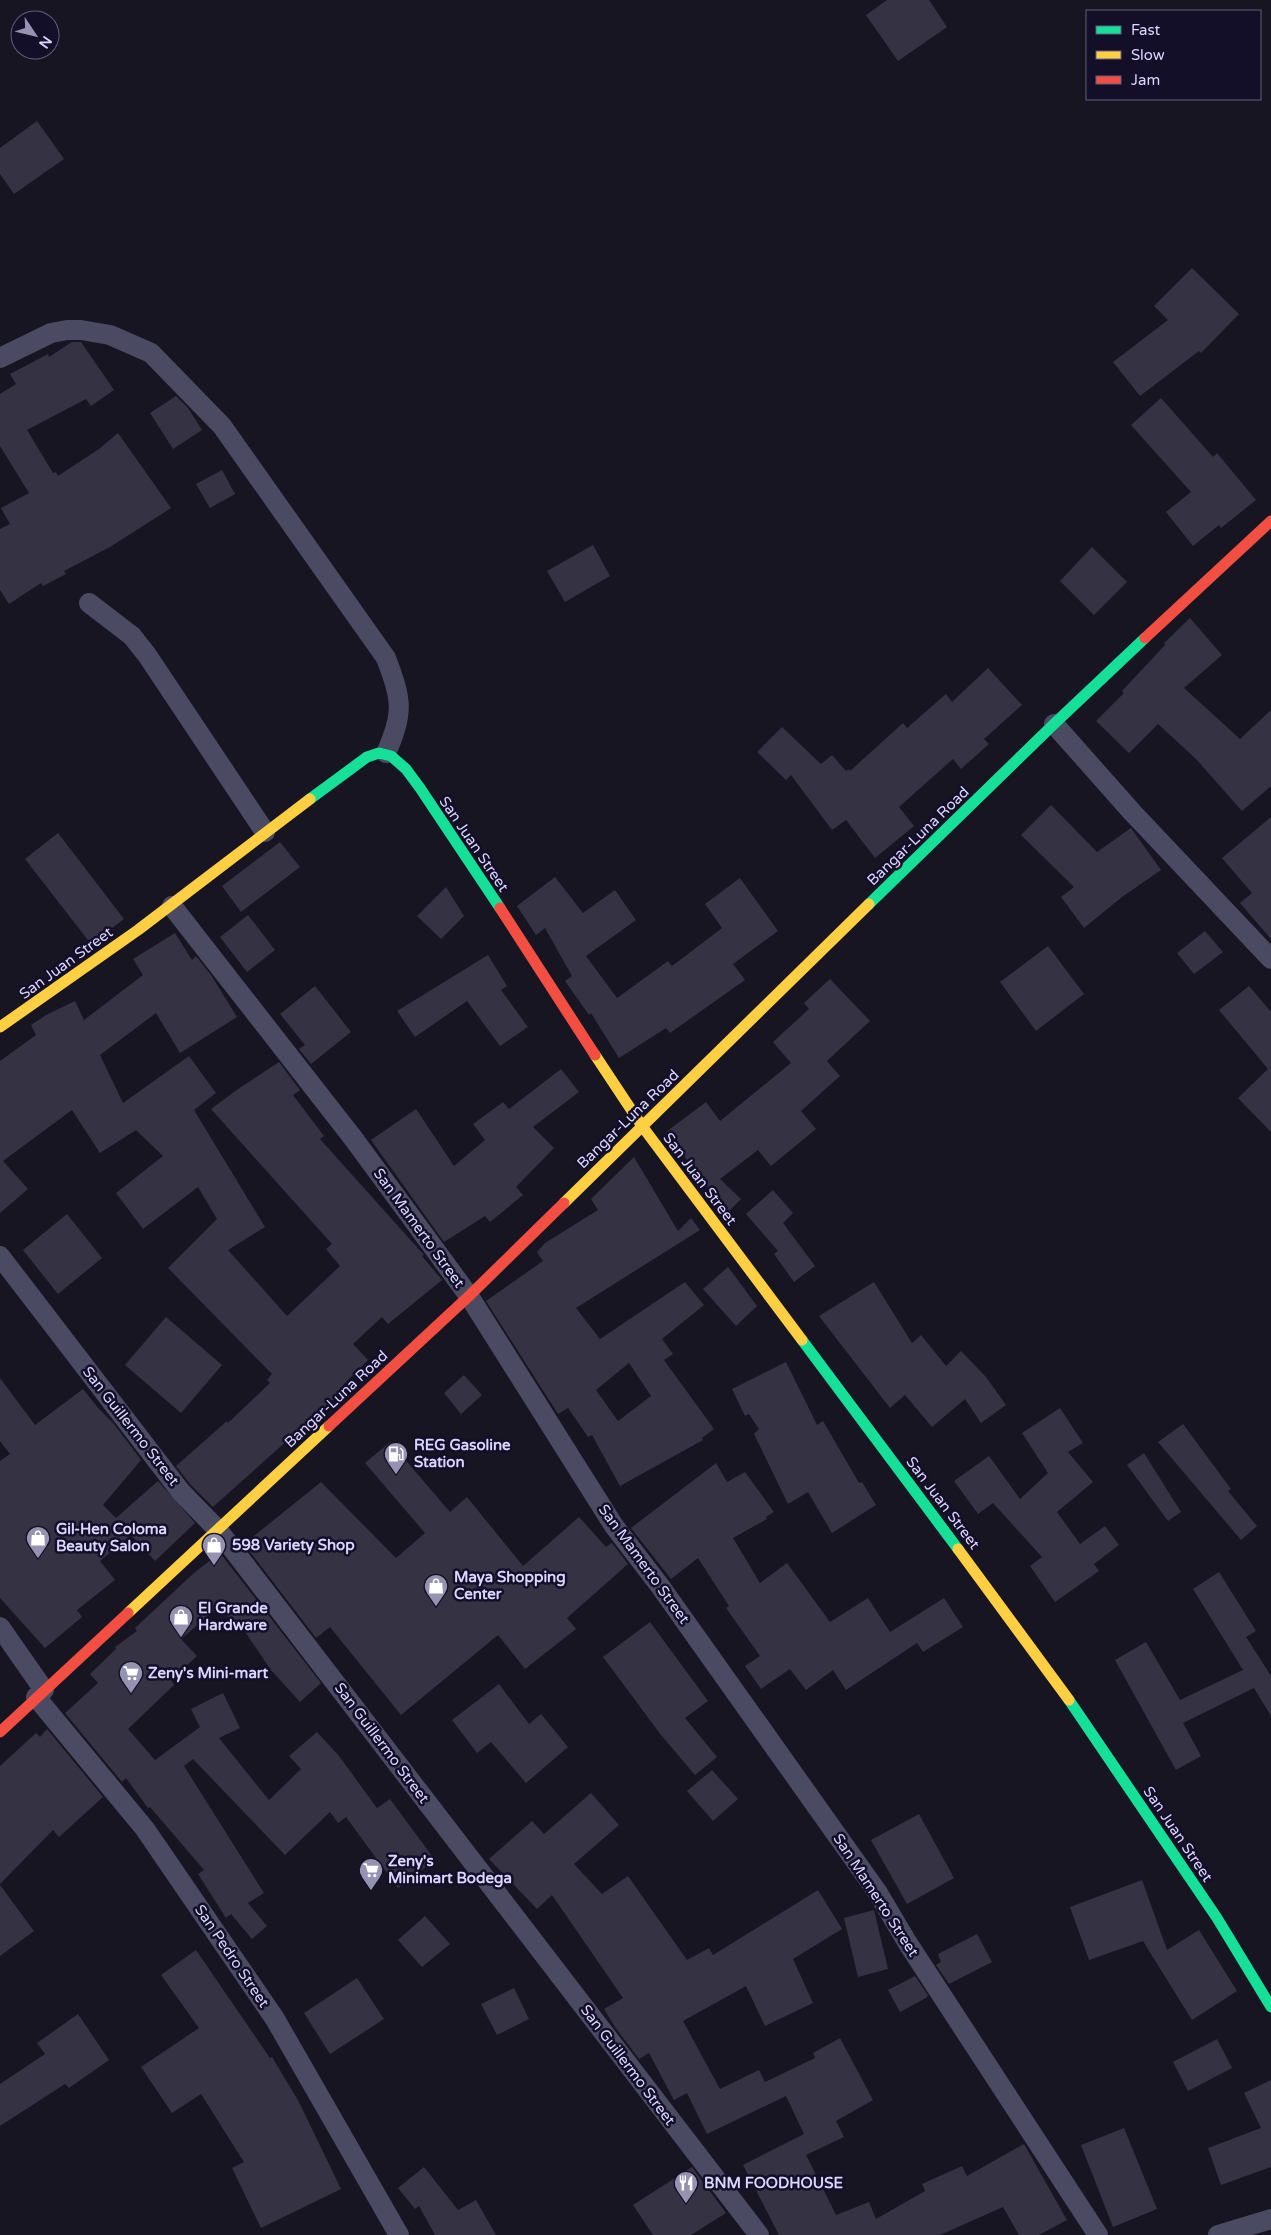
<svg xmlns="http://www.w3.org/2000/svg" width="1271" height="2235" font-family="'Varela Round',sans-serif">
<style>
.building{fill:#353244;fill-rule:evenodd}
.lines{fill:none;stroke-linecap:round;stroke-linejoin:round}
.street{stroke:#4b4a63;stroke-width:20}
.fast{stroke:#16e098;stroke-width:11}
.slow{stroke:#ffcf43;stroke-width:11}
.jam{stroke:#f24e42;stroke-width:11}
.labels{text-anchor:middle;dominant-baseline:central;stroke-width:5;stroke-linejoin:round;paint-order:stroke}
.street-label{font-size:15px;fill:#dad6ff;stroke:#130f28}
.poi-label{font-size:15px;font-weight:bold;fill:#dad6ff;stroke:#130f28;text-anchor:start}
</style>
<rect width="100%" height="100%" fill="#171522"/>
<g class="building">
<path d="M887,0H929L947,27L898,61L866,15Z"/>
<path d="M37,121L64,159L14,194L0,174V148Z"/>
<path d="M1192,268L1239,314L1201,353L1199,351L1140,396L1113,362L1168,320L1154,306Z"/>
<path d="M72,342H81L114,390L91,406L86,399L27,430L53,473L56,472L58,476L99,449L118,433L171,508L110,547L64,571L66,574L43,586L41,583L9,604L0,590V529L10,524L1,508L29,493L0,446V394L16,384L10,374L48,354L49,357Z"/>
<path d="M176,396L188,408L202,430L173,449L150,413Z"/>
<path d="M1161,398L1213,457L1217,453L1256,500L1221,528L1219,525L1193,546L1166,512L1191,492L1131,425Z"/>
<path d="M222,470L235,494L210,508L196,484Z"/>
<path d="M593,545L610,576L565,602L547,571Z"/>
<path d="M1092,547L1127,582L1094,615L1060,581Z"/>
<path d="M1190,618L1222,655L1184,688L1240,739L1271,710V786L1242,811L1196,759L1158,724L1129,753L1096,721L1124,693L1122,691L1165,645L1164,643Z"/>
<path d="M988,668L1022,705L984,739L989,744L961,769L953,759L899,807L914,826L875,858L846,820L832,830L791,775L786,780L757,752L782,727L821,764L832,755L846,771L849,769L850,771L903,723L907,728L946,694L952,702Z"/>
<path d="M1051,805L1097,852L1131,828L1161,870L1122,897L1084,928L1061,897L1074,887L1021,835Z"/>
<path d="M1271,817V939L1240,903L1252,893L1222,858Z"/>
<path d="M58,833L124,919L91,944L25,859Z"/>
<path d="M280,842L300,867L241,912L222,886Z"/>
<path d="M555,877L583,913L615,890L636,920L586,956L617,998L668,961L672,966L722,928L705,904L740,878L778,931L733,964L745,980L670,1033L666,1028L619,1058L591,1013L589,1015L565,981L572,976L545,928L536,935L517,906Z"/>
<path d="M446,887L464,916L441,939L417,916Z"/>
<path d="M248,915L275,950L247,972L220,937Z"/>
<path d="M1205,931L1223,952L1194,974L1177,953Z"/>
<path d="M175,933L192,960L196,956L211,975L237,1017L180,1053L156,1013L100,1055L123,1103L189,1056L216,1093L194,1110L265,1227L228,1250L287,1316L340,1266L326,1249L332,1244L211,1109L238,1089L279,1062L300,1090L293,1095L324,1136L320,1139L424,1255L422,1256L442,1280L388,1324L382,1317L353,1344L368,1360L343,1385L346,1388L213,1507L190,1484L176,1466L227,1421L228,1423L270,1383L267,1380L272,1374L168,1268L217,1219L198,1187L143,1229L116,1193L163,1156L136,1130L100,1153L72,1110L3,1161L28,1189L0,1213V1061L36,1035L31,1025L46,1015L75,1001L84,1020L143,975L133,959Z"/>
<path d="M1048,946L1084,994L1036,1031L1000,982Z"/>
<path d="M488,955L507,986L501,990L528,1027L500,1046L467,1001L415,1037L397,1011Z"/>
<path d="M830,979L870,1021L827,1061L840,1076L801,1111L816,1129L771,1166L758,1150L720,1179L741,1199L727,1213L666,1132L706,1102L720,1121L791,1063L773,1042L809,1009L804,1003Z"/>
<path d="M315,986L351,1032L311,1064L299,1049L305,1045L280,1014Z"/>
<path d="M1249,986L1271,1012V1132L1238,1098L1268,1069L1219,1010Z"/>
<path d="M561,1069L579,1092L533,1127L554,1148L516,1187L523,1195L490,1222L485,1216L444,1242L371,1140L416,1109L454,1166L485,1140L473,1124L503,1102L509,1109Z"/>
<path d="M634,1157L678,1231L691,1218L700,1230L576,1308L600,1339L685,1282L704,1305L662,1339L673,1354L664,1360L714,1429L702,1438L703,1440L620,1486L592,1435L588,1437L568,1408L558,1414L486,1301L543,1261L537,1252L545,1243L598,1210L591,1199ZM629,1363L651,1396L618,1421L596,1390Z"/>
<path d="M773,1190L793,1213L783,1223L815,1266L794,1282L774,1254L778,1251L746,1214Z"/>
<path d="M67,1214L102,1258L58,1294L23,1250Z"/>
<path d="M728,1267L757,1306L736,1326L703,1289Z"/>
<path d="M874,1282L912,1343L921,1335L946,1366L961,1351L986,1377L1006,1405L981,1423L965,1399L932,1427L905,1395L890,1408L819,1316Z"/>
<path d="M166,1317L222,1365L181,1413L125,1365Z"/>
<path d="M786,1362L817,1425L823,1421L859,1483L862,1482L876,1505L832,1533L808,1492L788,1504L754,1434L759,1429L749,1414L745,1416L732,1389Z"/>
<path d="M464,1375L482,1395L461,1414L444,1393Z"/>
<path d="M0,1378L35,1425L83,1389L98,1408L114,1424L141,1460L103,1505L116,1518L158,1481L195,1523L155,1561L131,1535L100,1561L115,1580L77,1610L82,1617L45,1648L0,1598V1461L10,1454L0,1441Z"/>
<path d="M1060,1408L1083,1443L1068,1452L1093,1482L1057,1512L1080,1544L1105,1526L1119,1545L1094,1564L1099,1571L1055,1602L1030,1566L1042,1557L993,1503L978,1514L954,1481L989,1456L1020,1499L1048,1473L1022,1433Z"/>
<path d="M1183,1424L1231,1489L1228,1491L1257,1526L1241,1540L1158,1442Z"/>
<path d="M390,1442L450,1512L467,1497L523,1566L579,1517L606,1547L612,1543L628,1564L567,1618L576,1629L525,1669L498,1635L401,1715L330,1627L316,1638L244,1544L321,1482L396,1558L425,1533L365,1463Z"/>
<path d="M1144,1453L1181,1512L1168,1521L1127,1465Z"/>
<path d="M716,1463L727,1482L745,1472L774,1512L766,1517L767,1519L733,1538L760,1583L787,1563L830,1622L868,1598L890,1632L944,1598L963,1627L923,1652L917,1643L846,1690L833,1670L806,1690L790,1669L761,1689L745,1666L760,1656L726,1608L729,1606L698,1558L671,1579L631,1528Z"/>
<path d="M220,1553L321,1683L300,1702L271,1670L241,1626L237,1629L220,1606L181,1639L197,1656L171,1680L174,1685L128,1729L155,1760L200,1727L191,1709L223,1693L240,1728L219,1738L269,1800L301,1769L289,1756L317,1732L339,1756L377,1808L390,1799L435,1860L398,1888L346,1817L338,1823L330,1812L285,1855L193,1759L184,1766L264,1893L248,1903L267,1926L252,1939L231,1914L226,1918L198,1874L204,1870L150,1807L148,1808L126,1778L122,1782L65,1713L98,1683L90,1674L116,1649L115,1647L137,1631L135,1628L195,1572Z"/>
<path d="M1219,1572L1256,1631L1246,1637L1271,1676V1716L1254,1688L1183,1723L1201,1756L1176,1770L1115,1660L1146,1642L1180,1700L1243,1670L1193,1589Z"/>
<path d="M650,1622L708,1701L685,1718L717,1757L695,1775L661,1735L603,1657Z"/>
<path d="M499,1684L529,1724L541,1714L568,1747L526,1783L491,1742L477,1753L452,1720Z"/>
<path d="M47,1729L103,1797L59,1837L53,1830L0,1884V1766L36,1733L40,1737Z"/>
<path d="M712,1770L738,1799L713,1821L687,1791Z"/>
<path d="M591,1793L619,1825L574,1864L602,1894L628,1876L687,1960L709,1948L713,1955L818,1890L842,1929L793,1959L813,2003L765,2026L746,1986L683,2021L720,2089L759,2070L765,2082L815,2058L813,2053L840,2038L873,2100L836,2121L844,2137L806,2155L836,2215L869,2202L876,2219L925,2191L922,2184L962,2166L967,2176L1024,2144L1067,2220L1039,2235H1019L1003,2207L940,2235H779L743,2165L804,2134L786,2096L707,2134L687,2093L674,2100L649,2053L639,2059L615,2027L604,2009L623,1998L552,1895L537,1909L489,1859L532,1821L544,1834Z"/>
<path d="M919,1814L954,1878L907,1904L871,1840Z"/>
<path d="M1142,1880L1167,1950L1199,1930L1237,1991L1192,2020L1143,1941L1089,1960L1070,1907Z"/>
<path d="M0,1885L34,1931L0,1956Z"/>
<path d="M874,1910L888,1969L858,1977L844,1918Z"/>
<path d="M425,1916L450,1944L422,1967L398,1940Z"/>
<path d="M977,1934L992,1962L949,1984L936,1965L941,1962L938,1954Z"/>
<path d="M196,1950L270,2058L272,2057L299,2102L341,2189L261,2228L232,2168L244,2162L201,2094L172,2113L141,2067L199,2028L161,1975Z"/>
<path d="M915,1976L928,1995L926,1998L900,2012L888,1990Z"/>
<path d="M357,1978L384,2019L330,2054L304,2013Z"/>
<path d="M514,1988L529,2019L497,2035L481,2004Z"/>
<path d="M78,2014L109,2060L69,2088L65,2084L0,2126V2084L45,2054L37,2043Z"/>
<path d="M1217,2039L1232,2068L1188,2091L1173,2062Z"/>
<path d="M1271,2080V2167L1221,2185L1208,2148L1261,2128L1244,2093Z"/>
<path d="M1124,2128L1157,2209L1113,2227L1081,2145Z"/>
<path d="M424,2167L458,2210L476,2200L496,2235H435L419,2206L415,2209L398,2188Z"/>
<path d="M692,2167L726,2213L691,2235H653L633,2205Z"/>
</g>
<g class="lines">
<g class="street">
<path d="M0,358L51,333L67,330H81L110,335L151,353L222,426L386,658C401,698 405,712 386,753"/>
<path d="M89,603L132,636L147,655L265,832"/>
<path d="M1054,724L1132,812L1271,959"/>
<path d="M172,906L353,1138L469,1296L614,1526L660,1586L878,1893L907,1942L1098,2235"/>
<path d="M0,1256L181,1492L218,1530L759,2235"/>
<path d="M0,1627L44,1690"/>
<path d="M36,1697L145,1829L275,2019L399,2235"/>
<path d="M1218,2235L1271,2219"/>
</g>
<g class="fast">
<path d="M310,799L367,757L379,753L391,756L406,769L420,788L500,908"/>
<path d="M869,904L1054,724L1145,638"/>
<path d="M802,1340L958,1549"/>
<path d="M1069,1700L1217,1918L1271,2007"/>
</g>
<g class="slow">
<path d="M0,1027L138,930L310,799"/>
<path d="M595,1055L642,1126L802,1340"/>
<path d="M564,1203L869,904"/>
<path d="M958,1549L1069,1700"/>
<path d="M128,1613L329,1426"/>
</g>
<g class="jam">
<path d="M1145,638L1271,521"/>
<path d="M500,908L595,1055"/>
<path d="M329,1426L469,1296L564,1203"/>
<path d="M0,1732L128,1613"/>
</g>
</g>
<defs>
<g id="fuel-pin" transform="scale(1.25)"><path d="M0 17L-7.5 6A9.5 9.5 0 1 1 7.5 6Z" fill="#9692b2" stroke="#130f28"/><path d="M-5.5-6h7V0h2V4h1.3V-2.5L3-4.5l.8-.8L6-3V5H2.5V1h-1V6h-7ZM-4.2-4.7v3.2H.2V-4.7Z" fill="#fff"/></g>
<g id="shop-pin" transform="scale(1.25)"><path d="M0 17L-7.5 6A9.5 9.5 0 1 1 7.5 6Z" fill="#9692b2" stroke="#130f28"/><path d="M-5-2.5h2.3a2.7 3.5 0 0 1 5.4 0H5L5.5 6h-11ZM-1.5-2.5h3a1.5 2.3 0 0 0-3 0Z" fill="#fff"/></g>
<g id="supermarket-pin" transform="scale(1.25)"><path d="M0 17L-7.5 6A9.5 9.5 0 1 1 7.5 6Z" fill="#9692b2" stroke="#130f28"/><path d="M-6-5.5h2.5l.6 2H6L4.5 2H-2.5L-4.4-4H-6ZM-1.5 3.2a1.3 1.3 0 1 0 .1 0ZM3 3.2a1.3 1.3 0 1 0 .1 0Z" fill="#fff"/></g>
<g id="restaurant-pin" transform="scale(1.25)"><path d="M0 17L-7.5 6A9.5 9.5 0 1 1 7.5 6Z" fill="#9692b2" stroke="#130f28"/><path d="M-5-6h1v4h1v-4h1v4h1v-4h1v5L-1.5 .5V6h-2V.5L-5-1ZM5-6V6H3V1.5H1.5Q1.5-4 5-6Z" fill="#fff"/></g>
</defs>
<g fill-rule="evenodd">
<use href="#fuel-pin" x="396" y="1454"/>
<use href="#shop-pin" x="38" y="1538"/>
<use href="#shop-pin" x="214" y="1545"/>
<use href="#shop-pin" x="436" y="1586"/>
<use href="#shop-pin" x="181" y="1617"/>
<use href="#supermarket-pin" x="131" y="1673"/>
<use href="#supermarket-pin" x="371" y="1870"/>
<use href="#restaurant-pin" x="686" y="2183"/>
</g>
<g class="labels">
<g class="street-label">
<text transform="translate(918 836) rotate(-44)">Bangar-Luna Road</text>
<text transform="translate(474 844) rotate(56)">San Juan Street</text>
<text transform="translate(66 963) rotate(-36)">San Juan Street</text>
<text transform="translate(628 1119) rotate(-44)">Bangar-Luna Road</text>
<text transform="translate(700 1179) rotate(53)">San Juan Street</text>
<text transform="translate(419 1228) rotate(54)">San Mamerto Street</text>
<text transform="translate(336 1399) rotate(-43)">Bangar-Luna Road</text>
<text transform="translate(131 1426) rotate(52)">San Guillermo Street</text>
<text transform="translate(943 1503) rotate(53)">San Juan Street</text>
<text transform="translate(644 1564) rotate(54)">San Mamerto Street</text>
<text transform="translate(382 1743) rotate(53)">San Guillermo Street</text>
<text transform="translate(1178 1834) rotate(56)">San Juan Street</text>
<text transform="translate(876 1895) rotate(57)">San Mamerto Street</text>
<text transform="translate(232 1956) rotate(56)">San Pedro Street</text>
<text transform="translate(628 2065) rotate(53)">San Guillermo Street</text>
</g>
<g class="poi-label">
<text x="414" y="1445">REG Gasoline<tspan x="414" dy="17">Station</tspan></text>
<text x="56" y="1529">Gil-Hen Coloma<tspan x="56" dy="17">Beauty Salon</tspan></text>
<text x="232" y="1545">598 Variety Shop</text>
<text x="454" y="1577">Maya Shopping<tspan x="454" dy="17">Center</tspan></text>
<text x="198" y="1608">El Grande<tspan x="198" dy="17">Hardware</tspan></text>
<text x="148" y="1673">Zeny's Mini-mart</text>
<text x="388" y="1861">Zeny's<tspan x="388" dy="17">Minimart Bodega</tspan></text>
<text x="704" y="2183">BNM FOODHOUSE</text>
</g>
</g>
<rect x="1086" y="10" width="175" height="90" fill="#130f28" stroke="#635f7e"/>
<rect x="1096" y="26" width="25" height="8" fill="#16e098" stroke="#635f7e"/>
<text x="1131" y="35" font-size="15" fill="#dad6ff">Fast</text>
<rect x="1096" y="51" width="25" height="8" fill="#ffcf43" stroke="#635f7e"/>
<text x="1131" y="60" font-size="15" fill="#dad6ff">Slow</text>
<rect x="1096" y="76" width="25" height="8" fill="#f24e42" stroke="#635f7e"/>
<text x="1131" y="85" font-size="15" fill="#dad6ff">Jam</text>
<g transform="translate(35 35) rotate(125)"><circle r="24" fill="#130f28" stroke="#635f7e"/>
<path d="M0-4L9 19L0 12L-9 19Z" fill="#9692b2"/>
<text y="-8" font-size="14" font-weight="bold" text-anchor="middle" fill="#dad6ff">N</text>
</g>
</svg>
